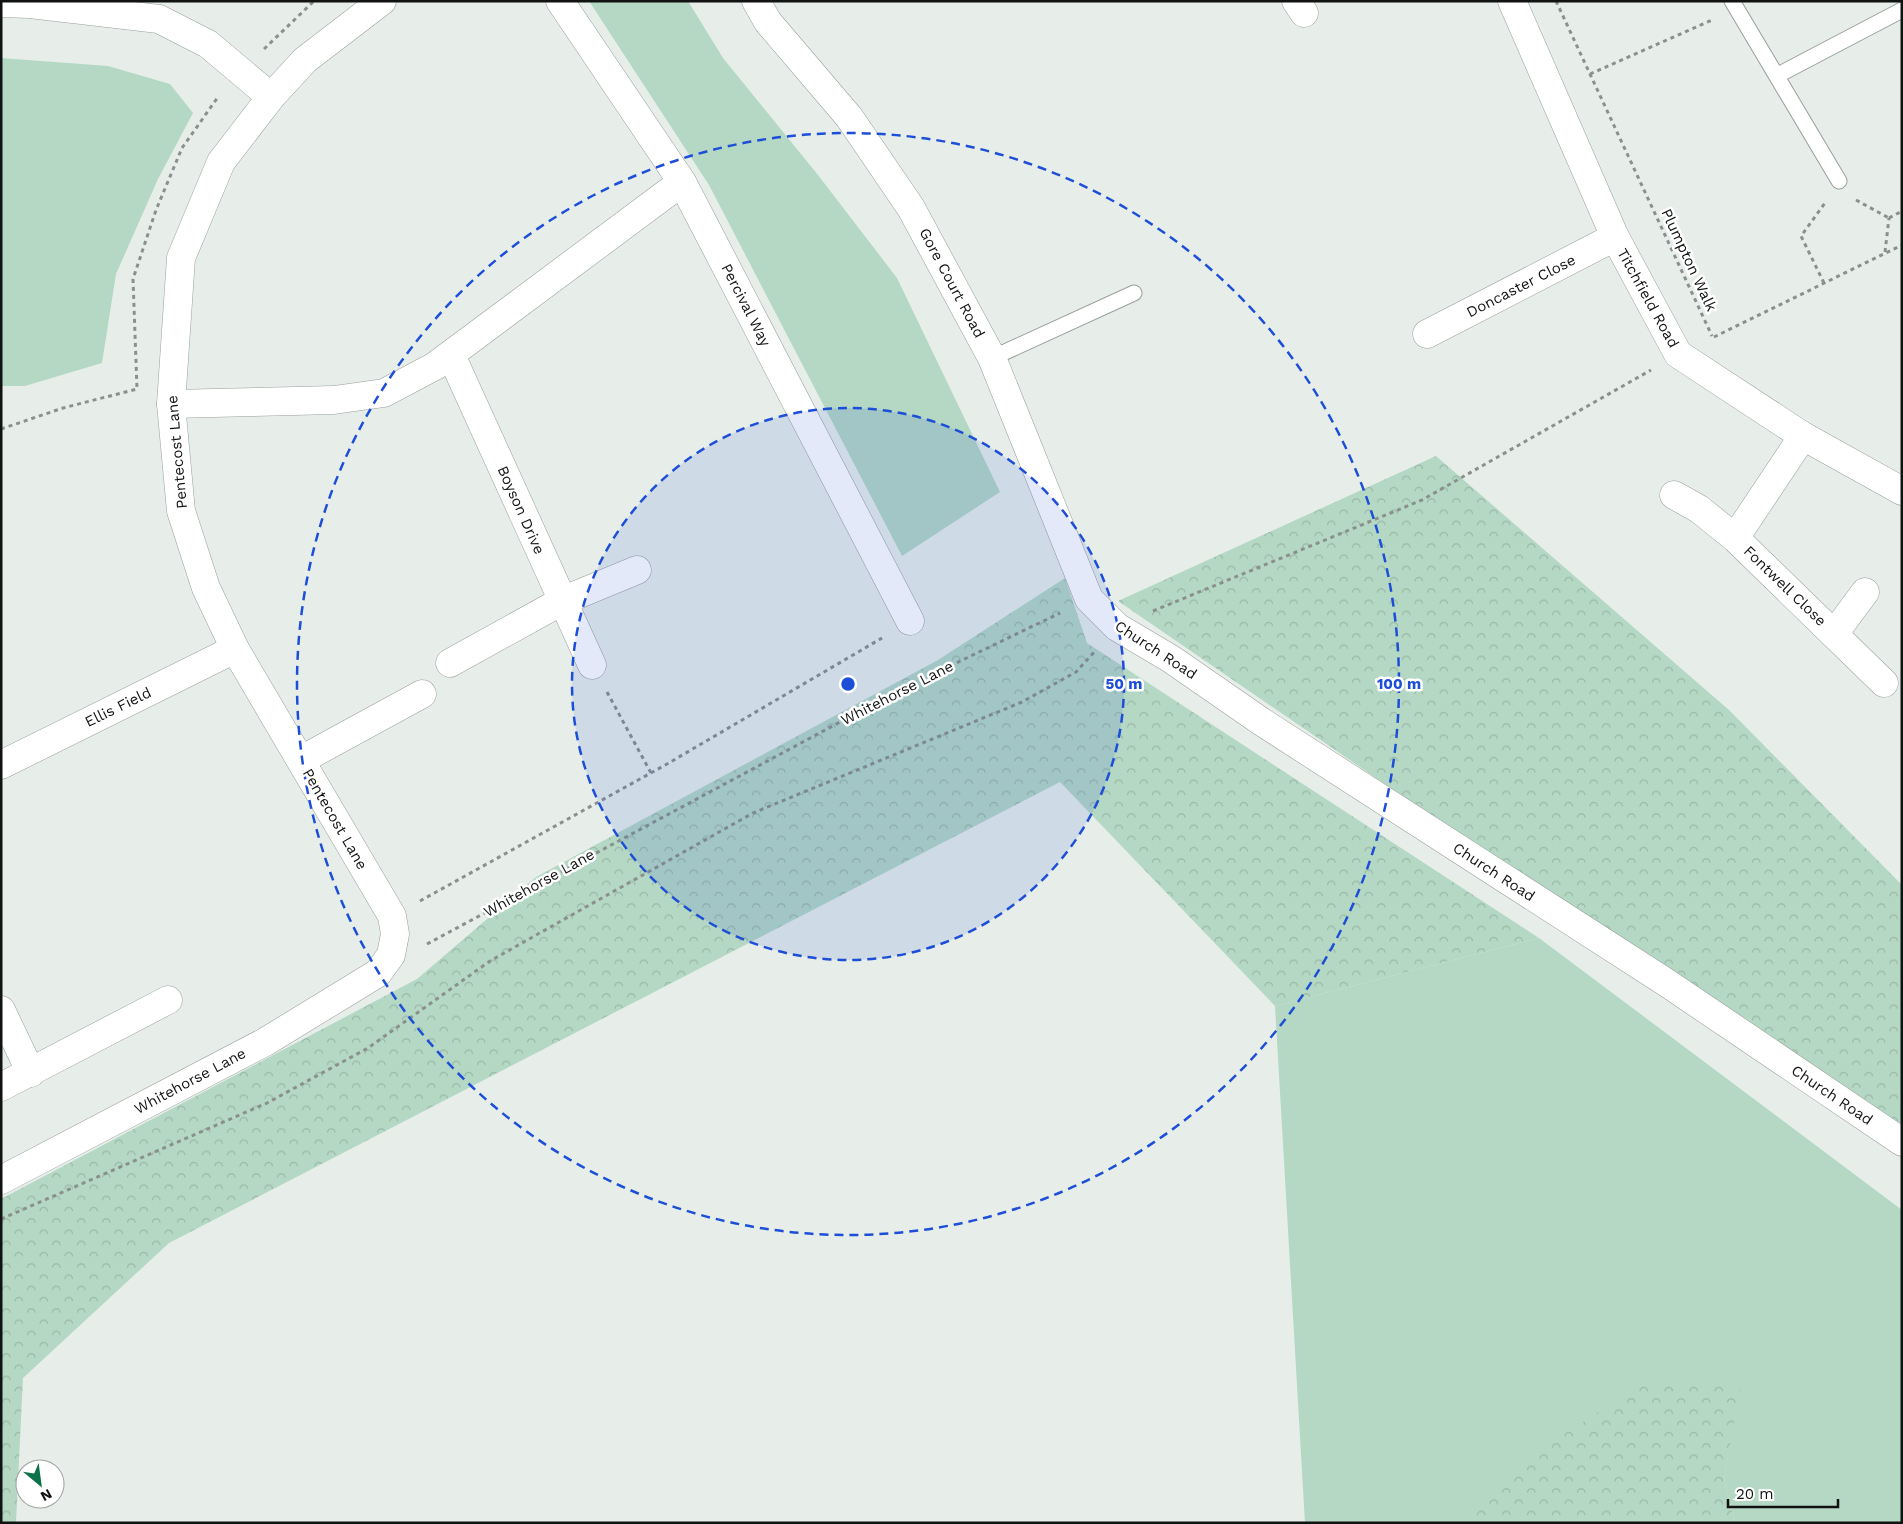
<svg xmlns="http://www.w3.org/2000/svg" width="1903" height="1524" font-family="'Work Sans',sans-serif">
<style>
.grass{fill:#b4d8c3}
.forest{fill:url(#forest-crowns)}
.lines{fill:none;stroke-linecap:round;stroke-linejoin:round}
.lane-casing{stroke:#999f9c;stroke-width:17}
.street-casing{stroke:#999f9c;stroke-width:29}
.secondary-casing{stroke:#999f9c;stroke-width:29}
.path{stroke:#8b908e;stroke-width:3;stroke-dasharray:4 4;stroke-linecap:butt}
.lane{stroke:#fff;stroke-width:15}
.street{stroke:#fff;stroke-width:28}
.secondary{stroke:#fff;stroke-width:28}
.ring{fill:none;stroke:#1d4ed8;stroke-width:2.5;stroke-dasharray:9 6}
.labels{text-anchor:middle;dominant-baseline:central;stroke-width:5;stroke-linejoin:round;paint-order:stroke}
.street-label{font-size:15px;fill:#111312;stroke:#fff}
.centre{fill:#1d4ed8;stroke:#fff;stroke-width:2.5}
.ring-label{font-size:15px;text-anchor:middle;font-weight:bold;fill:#1d4ed8;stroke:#fff;stroke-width:5;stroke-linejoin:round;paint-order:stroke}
</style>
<defs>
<pattern id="forest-crowns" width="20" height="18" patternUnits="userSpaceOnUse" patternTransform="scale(1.25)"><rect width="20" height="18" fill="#b4d8c3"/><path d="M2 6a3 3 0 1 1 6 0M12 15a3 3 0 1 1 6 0" fill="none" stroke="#9ab8a6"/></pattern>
</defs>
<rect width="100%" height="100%" fill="#e7eeea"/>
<g class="grass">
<path d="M589,1H688L723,58L818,175L897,278L1000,492L902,556L709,185Z"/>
<path d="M1,58L108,66L170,84L193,113L158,179L116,274L102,363L25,386H1Z"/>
<path d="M1539,938L1902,1210V1523H1735L1724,1479L1740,1385H1640L1466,1523H1305L1275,1006Z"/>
</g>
<g class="forest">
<path d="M1436,456L1729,710L1902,885V1139L1118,601Z"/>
<path d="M1065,578L1087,643L1539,938L1275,1006L1060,782L169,1243L23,1378L16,1523H1V1199L417,979L536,877L938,660Z"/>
<path d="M1640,1385H1741L1724,1479L1735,1523H1466L1552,1442Z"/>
</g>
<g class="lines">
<g class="lane-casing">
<g id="lane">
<path d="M1732,1L1839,181"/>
<path d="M1778,75L1902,10"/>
<path d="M992,358L1134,293"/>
</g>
</g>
<g class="street-casing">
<g id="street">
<path d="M560,1L682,182L910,621"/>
<path d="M1296,1L1304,13"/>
<path d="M1512,1L1615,237L1678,354L1803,436L1902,491"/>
<path d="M1,3L30,4L159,19L208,44L271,97"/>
<path d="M1427,334L1615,237"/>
<path d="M451,355L592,665"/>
<path d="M171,404L334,400L384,393L435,366L682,182"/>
<path d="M1674,495L1699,509L1735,538L1884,683"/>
<path d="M1735,538L1803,436"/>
<path d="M1834,634L1865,592"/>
<path d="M450,663L562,601L637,570"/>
<path d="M301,760L422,694"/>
<path d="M1,765L235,649"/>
<path d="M1,1010L31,1073"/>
<path d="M1,1087L168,1000"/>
<path d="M1,1180L265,1042L378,973L391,955L395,934L392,916L235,649L206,588L181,511L171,404L181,258L221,162L271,97L305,60L382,1"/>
</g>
</g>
<g class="secondary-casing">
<path id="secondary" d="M756,1L768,22L849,117L911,208L992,358L1089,599L1117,627L1171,659L1262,722L1667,983L1902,1142"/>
</g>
<g class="path">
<path d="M1556,1L1712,336"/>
<path d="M264,49L314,1"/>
<path d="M1590,74L1712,20"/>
<path d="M1856,200L1889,218"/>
<path d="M1889,218L1902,211"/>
<path d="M1885,252L1889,218"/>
<path d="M1824,283L1801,236L1825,203"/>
<path d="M1714,337L1902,245"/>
<path d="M1,429L63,408L137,389L133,279L156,210L182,148L218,97"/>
<path d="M1153,611L1422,500L1651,370"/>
<path d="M607,692L651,773"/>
<path d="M420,901L667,764L882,638"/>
<path d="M427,944L894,693L1060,613"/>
<path d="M1,1219L267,1103L368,1048L490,961L753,813L1022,702L1076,672L1096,650"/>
</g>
<use href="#lane" class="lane"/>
<use href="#street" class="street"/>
<use href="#secondary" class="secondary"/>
</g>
<circle cx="848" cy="684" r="276" fill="#1d4ed8" fill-opacity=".12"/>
<g class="ring">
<circle cx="848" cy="684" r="276"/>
<circle cx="848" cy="684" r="551"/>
</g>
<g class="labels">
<g class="street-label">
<text transform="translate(1689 260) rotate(65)">Plumpton Walk</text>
<text transform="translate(952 283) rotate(62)">Gore Court Road</text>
<text transform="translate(1521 286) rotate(-27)">Doncaster Close</text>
<text transform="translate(1648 298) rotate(61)">Titchfield Road</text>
<text transform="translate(746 305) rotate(63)">Percival Way</text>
<text transform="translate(177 452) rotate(-95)">Pentecost Lane</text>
<text transform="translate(521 510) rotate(66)">Boyson Drive</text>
<text transform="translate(1785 586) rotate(44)">Fontwell Close</text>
<text transform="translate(1156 650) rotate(33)">Church Road</text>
<text transform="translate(897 693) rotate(-27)">Whitehorse Lane</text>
<text transform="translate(118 707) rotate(-26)">Ellis Field</text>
<text transform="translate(335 819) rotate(60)">Pentecost Lane</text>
<text transform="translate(1494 872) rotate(33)">Church Road</text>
<text transform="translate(539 883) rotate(-29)">Whitehorse Lane</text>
<text transform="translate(190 1081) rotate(-28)">Whitehorse Lane</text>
<text transform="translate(1832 1095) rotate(34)">Church Road</text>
</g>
</g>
<circle cx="848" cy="684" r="8" class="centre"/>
<g class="ring-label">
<text x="1124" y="689">50 m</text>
<text x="1399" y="689">100 m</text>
</g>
<rect width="1903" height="1524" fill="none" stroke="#111312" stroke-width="5"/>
<g transform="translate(40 1484) rotate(151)"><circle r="24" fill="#ffffff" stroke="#a0a1a0"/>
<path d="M0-4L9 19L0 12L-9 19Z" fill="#0a7148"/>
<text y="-8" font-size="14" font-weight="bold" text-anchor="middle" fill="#111312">N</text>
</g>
<path d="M1728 1499v8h110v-8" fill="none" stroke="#111312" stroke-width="2.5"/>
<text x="1736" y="1499" font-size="15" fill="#111312" stroke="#ffffff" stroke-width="4" paint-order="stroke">20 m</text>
</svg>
